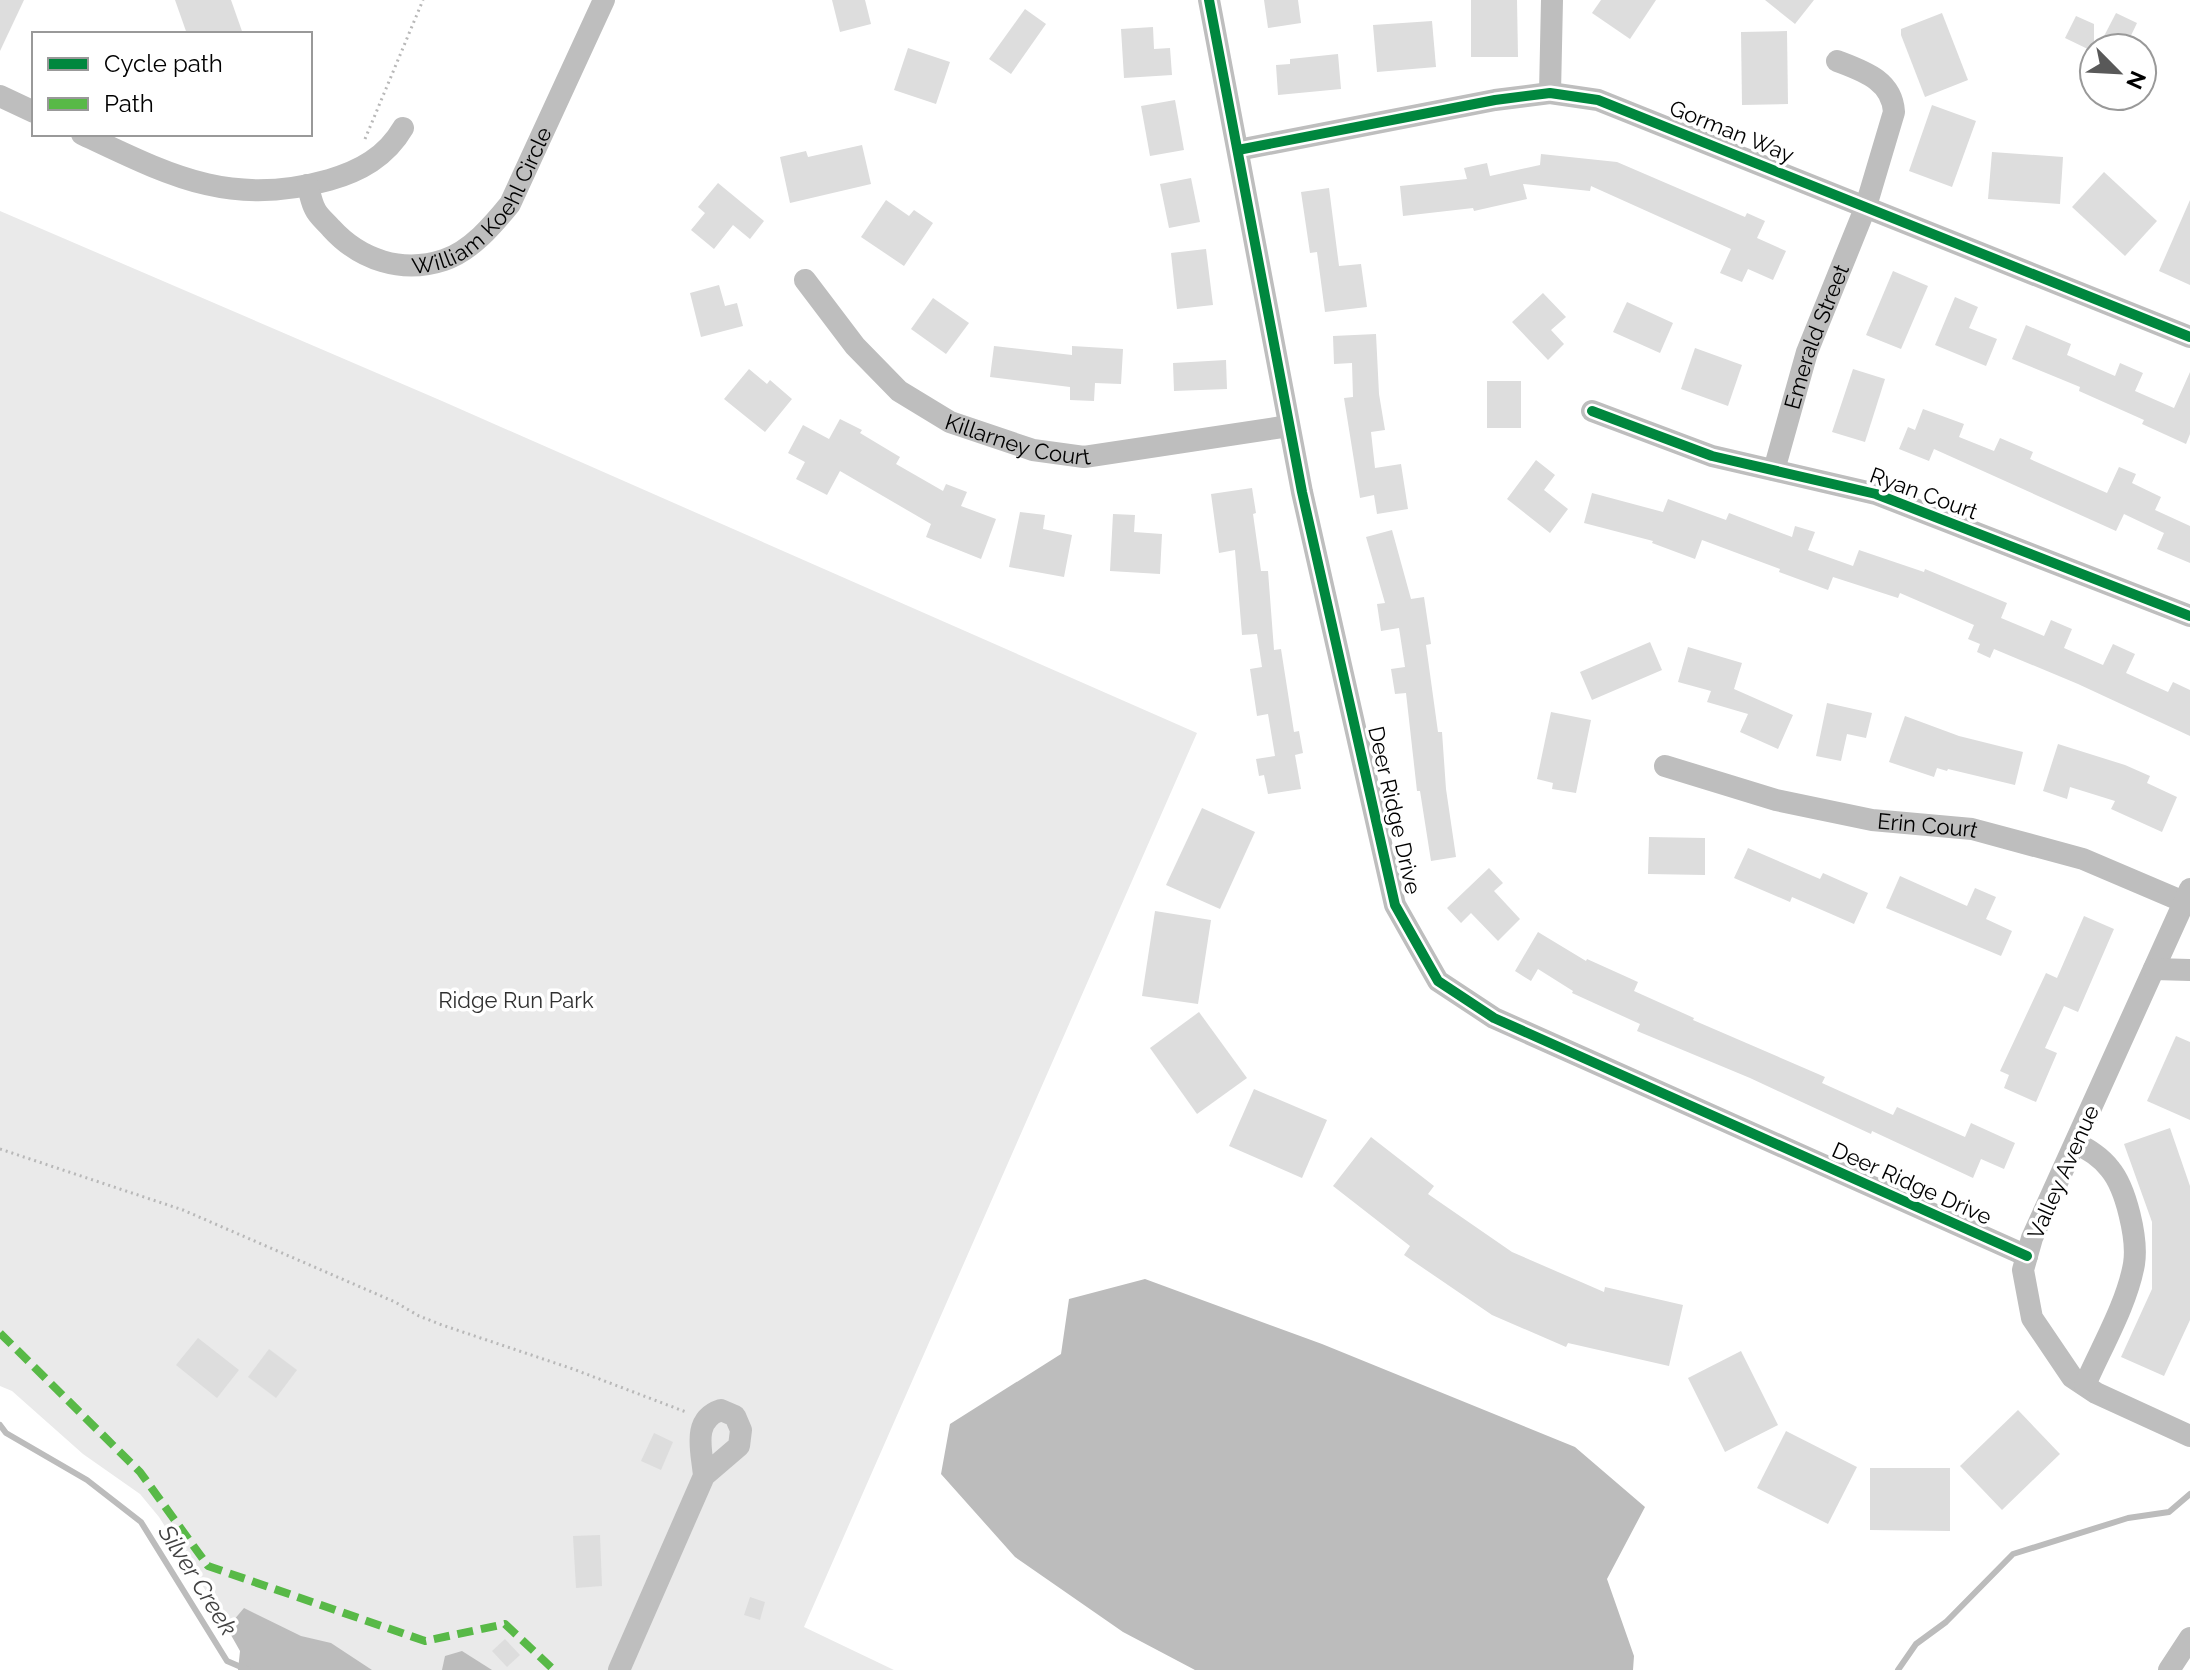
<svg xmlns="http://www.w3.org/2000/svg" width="2190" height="1670" font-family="Raleway,sans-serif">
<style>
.green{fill:#eaeaea}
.water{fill:#bcbcbc}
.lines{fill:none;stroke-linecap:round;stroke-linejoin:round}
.stream{stroke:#bcbcbc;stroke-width:6}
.building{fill:#ddd}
.path{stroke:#b8b8b8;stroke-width:3;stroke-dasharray:2 4;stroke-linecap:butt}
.minor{stroke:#bebebe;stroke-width:22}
.quiet{stroke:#58b947;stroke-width:8;stroke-dasharray:16 8;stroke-linecap:butt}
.cycleway-casing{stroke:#fff;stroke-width:15}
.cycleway{stroke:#00873e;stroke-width:10}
.labels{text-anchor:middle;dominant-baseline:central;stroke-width:7;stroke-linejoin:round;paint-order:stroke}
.street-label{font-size:22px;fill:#000;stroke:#fff}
.park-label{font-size:22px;fill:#303030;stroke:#fff}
.water-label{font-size:24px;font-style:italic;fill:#414141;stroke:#fff}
</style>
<rect width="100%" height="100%" fill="#fff"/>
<path class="green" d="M0,211L442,401L1197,733L804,1627L894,1670H256L159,1517L140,1494L83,1454L12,1391L0,1386Z"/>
<g class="water">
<path d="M1145,1279L1322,1344L1575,1447L1645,1507L1607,1579L1634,1656L1633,1670H1195L1123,1632L1015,1557L941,1474L950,1424L1061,1354L1069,1299Z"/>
<path d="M244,1608L301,1636L331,1643L372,1670H238L240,1651L227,1628Z"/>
<path d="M462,1651L492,1670H442L445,1656Z"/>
</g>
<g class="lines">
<g class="stream">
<path d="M0,1425L6,1433L87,1480L141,1522L227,1661L248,1670"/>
<path d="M1898,1670L1916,1644L1946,1622L2013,1554L2128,1518L2169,1512L2190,1494"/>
</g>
</g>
<g class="building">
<path d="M0,0H24L0,51Z"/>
<path d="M175,0H231L243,34H187Z"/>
<path d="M832,0H865L871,24L840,32Z"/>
<path d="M1264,0H1298L1301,23L1268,28Z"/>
<path d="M1471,0H1517L1518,57H1471Z"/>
<path d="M1601,0H1656L1630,39L1592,13Z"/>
<path d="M1765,0H1814L1795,24Z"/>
<path d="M1025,9L1046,24L1011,74L989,59Z"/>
<path d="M1942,13L1968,80L1925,97L1901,35V29Z"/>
<path d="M2116,13L2137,23L2125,48H2118L2102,40Z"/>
<path d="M2076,16L2094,24V52L2065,38Z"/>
<path d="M1432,21L1436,67L1377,72L1373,25Z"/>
<path d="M1153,27L1154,49L1170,48L1172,75L1124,78L1121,29Z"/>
<path d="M1787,31L1788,104L1742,105L1741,32Z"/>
<path d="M908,48L950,62L936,104L894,90Z"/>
<path d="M1338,54L1341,89L1278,95L1276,65L1290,64V59Z"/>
<path d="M1175,100L1184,150L1150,156L1141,106Z"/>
<path d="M1932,105L1976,121L1952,187L1909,171Z"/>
<path d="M862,145L871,184L790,203L780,157L806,151L808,157Z"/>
<path d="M1992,152L2063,157L2060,204L1988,199Z"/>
<path d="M1541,154L1617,162L1745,217L1747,213L1765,221L1757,238L1786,251L1773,280L1748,269L1742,282L1720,273L1731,249L1591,186L1590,191L1523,184L1527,199L1474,211L1473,208L1403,216L1400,186L1467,179L1464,168L1487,163L1490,176L1540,165Z"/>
<path d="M2104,172L2157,221L2125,256L2072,207Z"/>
<path d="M1191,178L1200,222L1169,228L1160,184Z"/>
<path d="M718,183L764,221L750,239L733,225L714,249L691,230L705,213L698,207Z"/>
<path d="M1329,188L1339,266L1361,264L1367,307L1325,312L1317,252L1310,253L1301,192Z"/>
<path d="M886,200L909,216L914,210L933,223L904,266L861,237Z"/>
<path d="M2190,200V285L2159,271Z"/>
<path d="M1206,249L1213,305L1177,309L1171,253Z"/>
<path d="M1893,271L1928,286L1901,349L1866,335Z"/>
<path d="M719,285L725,306L737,303L743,326L701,337L690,293Z"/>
<path d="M1543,293L1566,317L1551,330L1564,344L1548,360L1512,322Z"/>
<path d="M1955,297L1978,307L1969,328L1997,339L1986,366L1935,345Z"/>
<path d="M933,298L969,323L946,354L911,329Z"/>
<path d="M1627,302L1673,323L1660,353L1613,332Z"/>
<path d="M2026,325L2071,344L2067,355L2115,376L2120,363L2143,373L2135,391L2174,408L2190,372V434L2186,444L2142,424L2144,420L2079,391L2080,387L2012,359Z"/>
<path d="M1376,334L1379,394L1385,430L1371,432L1375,468L1401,464L1408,509L1377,514L1374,495L1360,498L1344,398L1353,397L1352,363L1334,364L1333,336Z"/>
<path d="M994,346L1072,355V346L1123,349L1121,384L1095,383L1094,401L1070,400V387L990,377Z"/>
<path d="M1695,348L1742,365L1728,406L1681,389Z"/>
<path d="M1226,360L1227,389L1174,391L1173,363Z"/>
<path d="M749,369L767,384L770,380L792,399L765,432L724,399Z"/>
<path d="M1853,369L1885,379L1865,442L1832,432Z"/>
<rect x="1487" y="381" width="34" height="47"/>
<path d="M1923,409L1964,424L1959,437L1994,451L2000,438L2033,452L2030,459L2107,493L2119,467L2136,474L2132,483L2161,497L2155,510L2190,526V563L2157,549L2164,533L2124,514L2116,531L1934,449L1929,461L1899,449L1908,427L1915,430Z"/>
<path d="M840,419L862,430L860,433L900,457L896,464L943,491L946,484L967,492L961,506L996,519L981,559L926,537L931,524L840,471L827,495L796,479L805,462L788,453L803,425L829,439Z"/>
<path d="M1536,460L1555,475L1544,490L1568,509L1550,533L1507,499Z"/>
<path d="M1252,488L1256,513L1253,514L1261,571H1268L1274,650L1281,649L1294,732L1299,731L1303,753L1295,755L1301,789L1268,794L1264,775L1259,776L1256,759L1275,756L1268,714L1257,716L1250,669L1262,667L1257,634L1242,635L1235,550L1219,553L1211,494Z"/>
<path d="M1592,493L1663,512L1668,499L1726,520L1729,513L1792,537L1795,526L1815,532L1808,550L1853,566L1859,550L1924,572L1925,569L2007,603L2001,618L2044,636L2051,620L2072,629L2064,648L2103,665L2113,644L2135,654L2126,673L2168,692L2173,682L2190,690V736L2078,684L1994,649L1990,658L1977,652L1980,644L1968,639L1974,625L1900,593L1898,598L1833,577L1828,590L1779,572L1780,569L1702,540L1695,559L1652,543L1653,541L1584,523Z"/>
<path d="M1020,512L1045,515L1043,529L1072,535L1064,577L1009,567Z"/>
<path d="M1113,514L1135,515L1134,532L1162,534L1160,574L1110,571Z"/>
<path d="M1392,530L1411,599L1424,597L1431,644L1426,645L1438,732H1442L1446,789L1456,857L1431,861L1420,791H1417L1406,693L1395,694L1391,669L1405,667L1399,628L1381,631L1377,604L1385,603L1366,537Z"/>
<path d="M1650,642L1662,670L1592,700L1580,672Z"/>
<path d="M1688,647L1742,663L1734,689L1793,715L1778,749L1740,732L1748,714L1707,702L1711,691L1678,682Z"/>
<path d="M1827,703L1872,713L1866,738L1847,734L1841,761L1816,756Z"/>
<path d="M1551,712L1591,720L1576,793L1552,789L1553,783L1537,779Z"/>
<path d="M1905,716L1959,736L2023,752L2015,785L1948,769L1947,771L1937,768L1934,777L1889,762Z"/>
<path d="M2058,744L2125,765L2150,776L2147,783L2177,797L2162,832L2111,809L2115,801L2070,787L2067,799L2043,791Z"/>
<path d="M1202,808L1255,832L1220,909L1166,885Z"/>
<path d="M1649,837L1705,838V875L1648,874Z"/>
<path d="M1748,848L1820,879L1823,873L1868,893L1854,924L1792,897L1790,902L1734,878Z"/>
<path d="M1489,868L1503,883L1494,891L1520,919L1498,941L1471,913L1461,923L1447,908Z"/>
<path d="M1900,876L1967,906L1975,888L1996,897L1986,919L2012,931L2001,956L1886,908Z"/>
<path d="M1155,911L1211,920L1198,1004L1142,996Z"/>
<path d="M2084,916L2114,929L2078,1012L2064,1006L2045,1048L2057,1053L2036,1102L2004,1088L2009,1075L2000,1071L2046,973L2057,978Z"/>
<path d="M1538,932L1586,961L1587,959L1638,982L1634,991L1694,1018L1693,1020L1825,1077L1822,1083L1893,1115L1897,1107L1965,1137L1971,1123L2015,1143L2004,1169L1981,1159L1973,1178L1872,1131L1871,1134L1750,1078L1637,1031L1640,1024L1572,993L1573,991L1538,969L1531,981L1515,971Z"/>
<path d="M1199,1012L1247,1078L1197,1114L1150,1048Z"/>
<path d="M2176,1036L2190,1042V1120L2147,1101Z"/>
<path d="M1254,1089L1327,1120L1302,1178L1229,1146Z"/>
<path d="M2170,1128L2190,1186V1320L2164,1376L2121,1357L2152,1289V1222L2124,1144Z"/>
<path d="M1371,1137L1434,1186L1428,1194L1512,1252L1604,1292L1605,1287L1683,1305L1669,1366L1568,1343L1566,1347L1492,1315L1404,1255L1410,1246L1333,1186Z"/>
<path d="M198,1338L239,1370L217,1398L176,1365Z"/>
<path d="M269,1349L297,1370L276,1398L248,1377Z"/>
<path d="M1741,1351L1778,1425L1725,1452L1688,1378Z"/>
<path d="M2018,1410L2060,1454L2002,1510L1960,1466Z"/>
<path d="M1786,1431L1857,1467L1828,1524L1757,1488Z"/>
<path d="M654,1433L673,1442L661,1470L641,1461Z"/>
<path d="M1870,1468H1950V1531L1870,1530Z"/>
<path d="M600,1535L602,1586L576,1588L573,1536Z"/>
<path d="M750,1597L765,1602L760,1620L744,1615Z"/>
<path d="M505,1639L520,1655L507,1667L492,1651Z"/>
</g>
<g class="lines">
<g class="path">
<path d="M365,139L423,0"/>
<path d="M0,1149L183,1210L395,1302L419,1316L442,1325L573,1369L686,1412"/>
</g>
<g class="minor">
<path d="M1209,0L1302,492L1395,905L1438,981L1494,1018L2027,1256"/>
<path d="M1550,93L1552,0"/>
<path d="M0,96L34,112"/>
<path d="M82,134C169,175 230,208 329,180C360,171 386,157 403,128"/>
<path d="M1238,150L1495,100L1550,93L1598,100L2190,337"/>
<path id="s1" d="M307,185C310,192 311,202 315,209C318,216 326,222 331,228C360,260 402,274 444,260C471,251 493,225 510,204L604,0"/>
<path id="s2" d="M805,280L855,346L899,391L950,422L1033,450L1084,457L1289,426"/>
<path d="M1592,411L1712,456L1876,494L2190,616"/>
<path id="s3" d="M1774,470L1807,352L1866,206L1894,112C1892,80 1863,71 1837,61"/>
<path id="s4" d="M1665,766L1776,800L1872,820L1972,829L2083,859L2184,902"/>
<path d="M2190,889L2032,1238L2023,1270L2032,1318L2072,1377L2096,1393L2190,1436"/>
<path d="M2154,969L2190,970"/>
<path d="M2076,1143C2089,1150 2101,1157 2110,1169C2126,1188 2138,1239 2134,1264C2127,1304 2101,1348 2085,1385"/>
<path d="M619,1670L704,1476L739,1446L741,1430L735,1416L721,1410C691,1420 702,1451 704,1476"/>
<path d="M2169,1670L2190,1638"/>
</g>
<path class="quiet" d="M0,1333L140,1472L208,1566L425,1641L505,1624L554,1670"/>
<g class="cycleway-casing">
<g id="cycleway">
<path d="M1209,0L1302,492L1395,905L1438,981L1494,1018L2027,1256"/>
<path d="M1238,150L1495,100L1550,93L1598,100L2190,337"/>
<path d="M1592,411L1712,456L1876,494L2190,616"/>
</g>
</g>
<use href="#cycleway" class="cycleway"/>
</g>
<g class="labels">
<g class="street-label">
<text transform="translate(1732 131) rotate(22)">Gorman Way</text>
<text stroke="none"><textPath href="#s1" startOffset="244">William Koehl Circle</textPath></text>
<text stroke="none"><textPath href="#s3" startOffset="140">Emerald Street</textPath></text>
<text stroke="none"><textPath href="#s2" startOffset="276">Killarney Court</textPath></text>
<text transform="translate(1924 493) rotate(20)">Ryan Court</text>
<text transform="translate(1395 810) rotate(77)">Deer Ridge Drive</text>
<text stroke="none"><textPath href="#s4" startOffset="270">Erin Court</textPath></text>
<text transform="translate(2063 1172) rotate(-66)">Valley Avenue</text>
<text transform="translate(1912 1183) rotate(24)">Deer Ridge Drive</text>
</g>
<g class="park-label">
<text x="516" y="1000">Ridge Run Park</text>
</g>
<g class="water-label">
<text transform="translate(198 1580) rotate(58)">Silver Creek</text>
</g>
</g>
<rect x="32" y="32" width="280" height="104" fill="#ffffff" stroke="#999999" stroke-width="2"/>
<rect x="48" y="58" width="40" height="12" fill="#00873e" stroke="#999999" stroke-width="2"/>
<text x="104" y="72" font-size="24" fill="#000000">Cycle path</text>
<rect x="48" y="98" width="40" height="12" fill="#58b947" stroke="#999999" stroke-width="2"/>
<text x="104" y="112" font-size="24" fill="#000000">Path</text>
<g transform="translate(2118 72) rotate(114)"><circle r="38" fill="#ffffff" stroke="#999999" stroke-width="2"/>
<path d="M0-6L14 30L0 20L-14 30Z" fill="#595959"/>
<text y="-12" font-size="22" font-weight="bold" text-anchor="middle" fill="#000000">N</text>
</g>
</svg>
